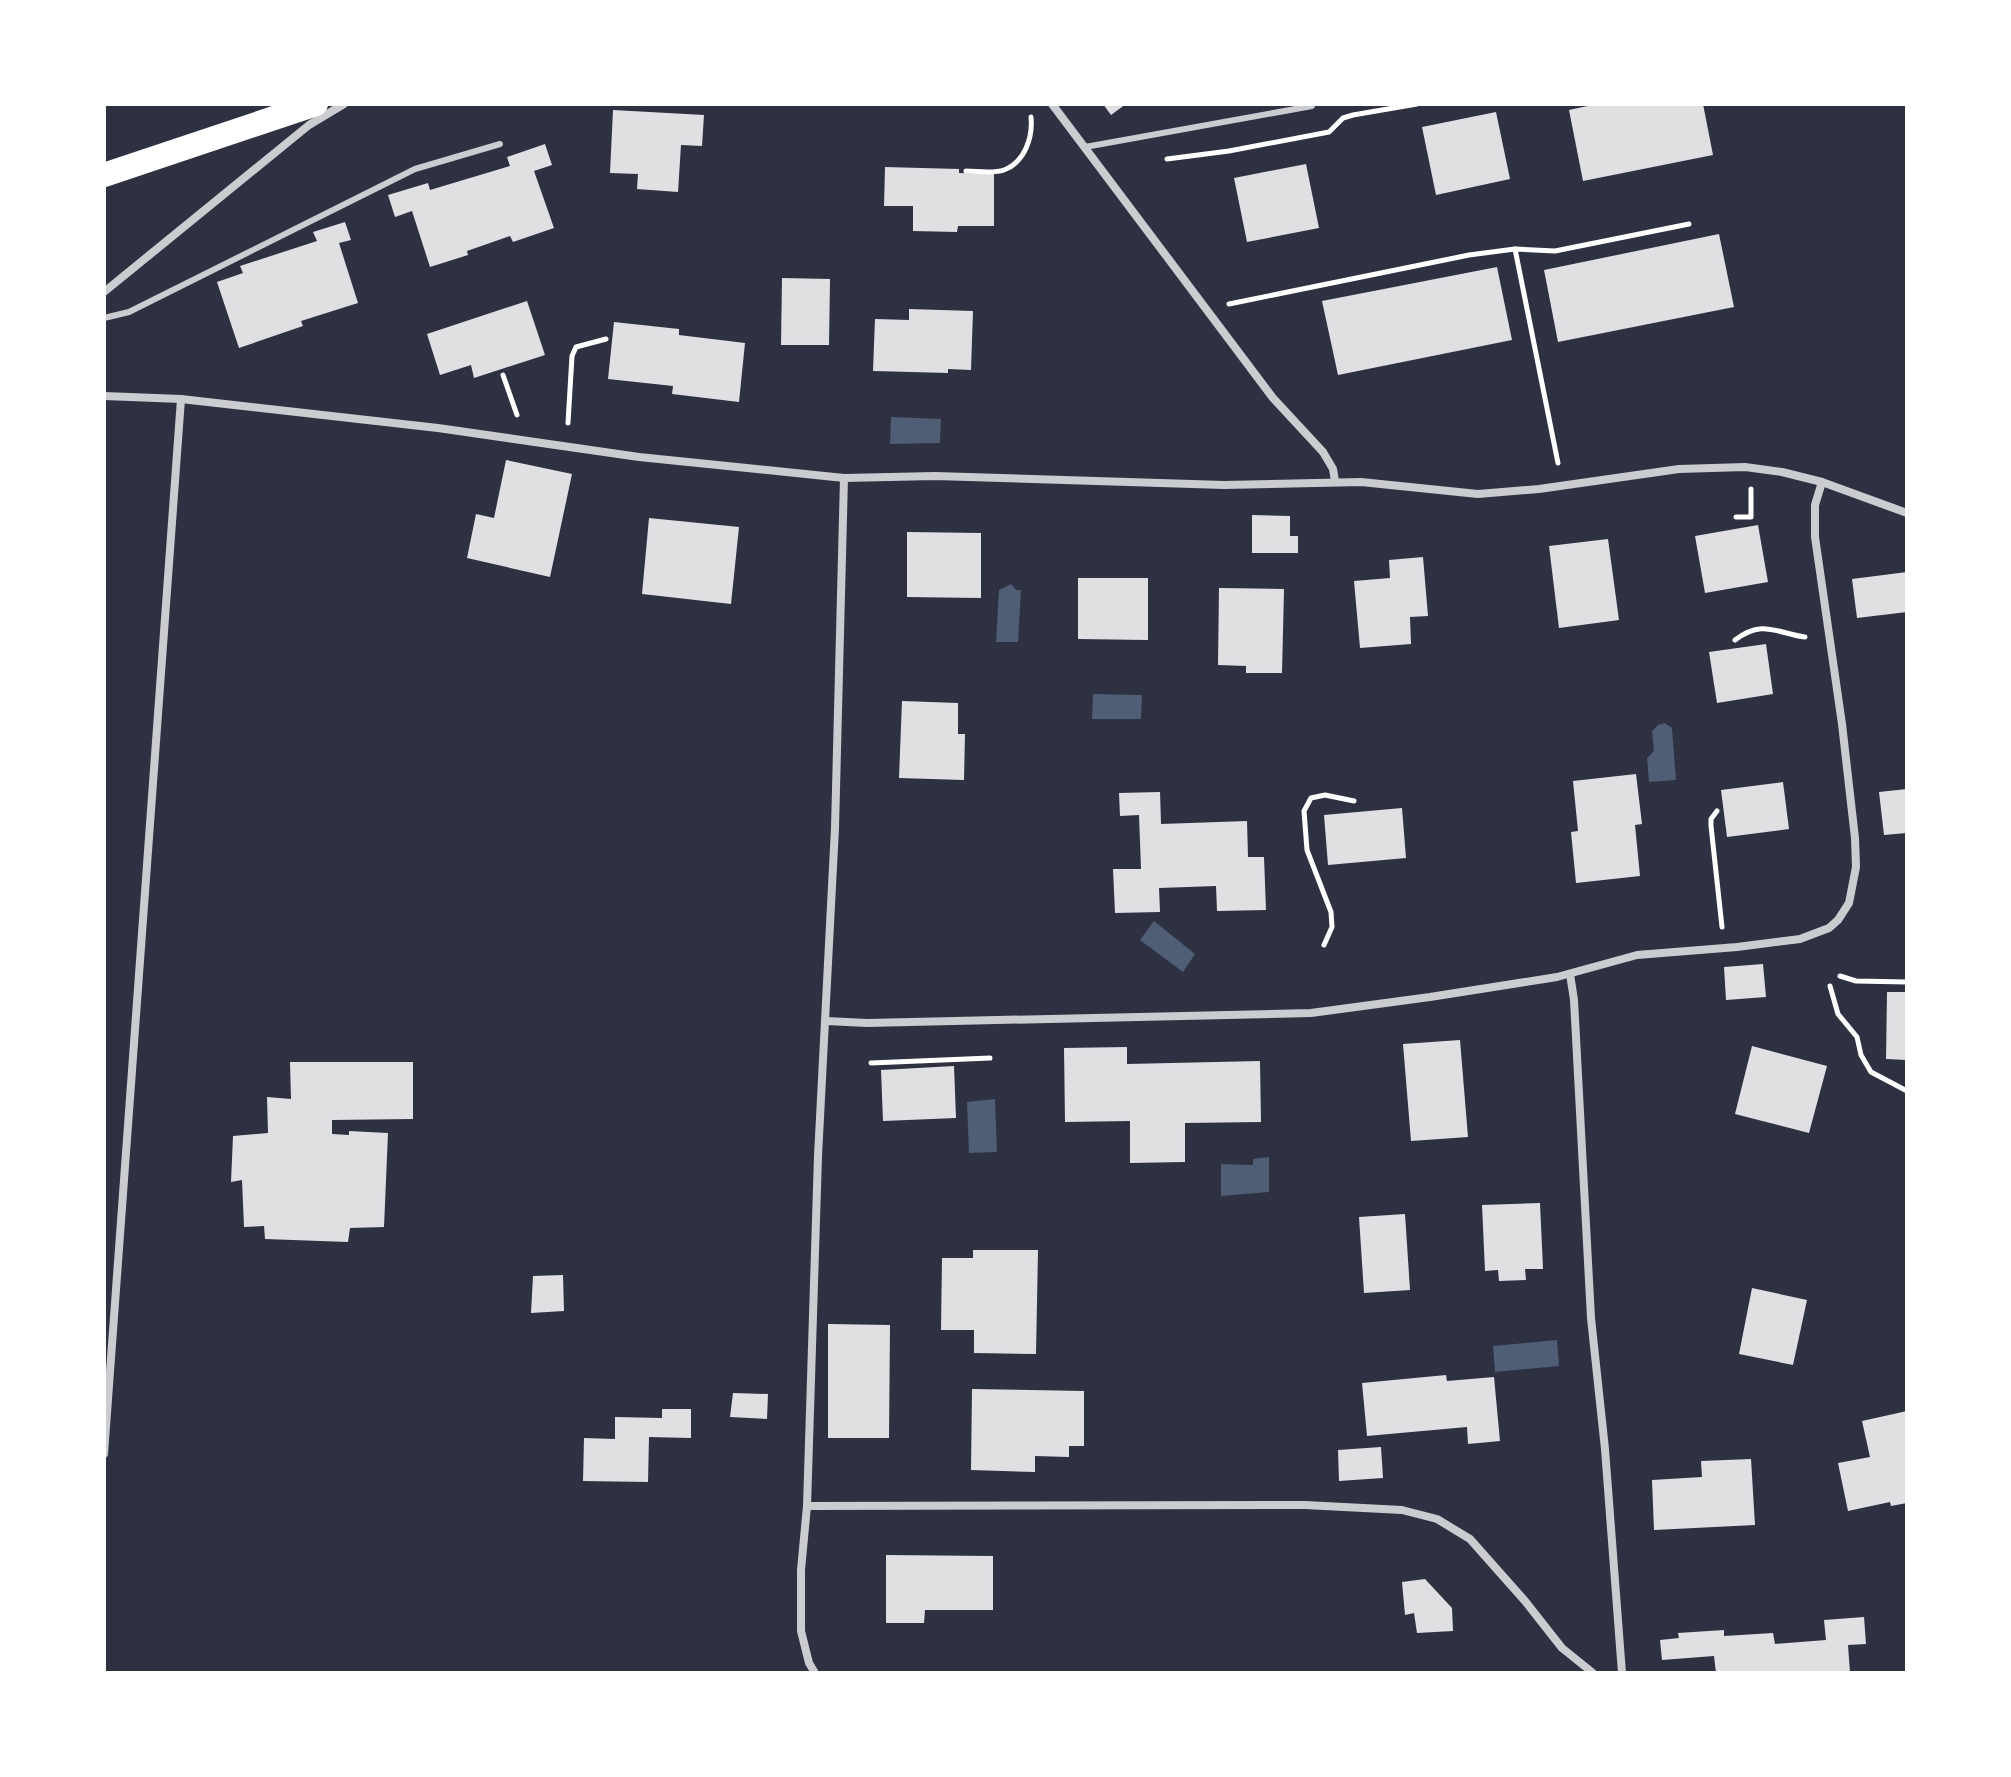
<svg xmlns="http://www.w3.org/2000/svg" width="2011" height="1777" font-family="Ubuntu,sans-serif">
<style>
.water{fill:#4f5d75}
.building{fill:#e0e0e3}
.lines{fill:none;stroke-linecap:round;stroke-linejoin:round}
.path{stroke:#fff;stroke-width:5}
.service{stroke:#caccd0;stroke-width:6}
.minor{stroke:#caccd0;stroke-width:8}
.motorway{stroke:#fff;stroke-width:24}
</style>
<rect width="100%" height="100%" fill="#2d3142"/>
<g class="water">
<path d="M891,417L941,419L940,443L890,444Z"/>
<path d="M1011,584L1016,590H1021L1018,642H996L999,590Z"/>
<path d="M1093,694L1142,695L1141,719H1092Z"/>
<path d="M1665,723L1672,728L1676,780L1649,782L1647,758L1654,751L1652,731L1658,725Z"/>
<path d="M1154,921L1195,954L1183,972L1140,940Z"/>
<path d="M995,1099L997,1152L969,1153L967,1102Z"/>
<path d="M1269,1157V1192L1221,1196V1164L1253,1165V1159Z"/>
<path d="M1557,1340L1559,1366L1495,1372L1493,1346Z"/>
</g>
<g class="building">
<path d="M1103,104H1126L1111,115Z"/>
<path d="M1597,104H1703L1713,155L1583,181L1569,110Z"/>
<path d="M613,110L704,115L702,146L681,145L678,192L637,189L638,174L610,173Z"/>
<path d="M1496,112L1510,179L1436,195L1422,127Z"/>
<path d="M545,144L552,165L534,171L554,228L513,242L510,236L467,251L468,255L430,267L412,211L395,217L388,195L428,183L430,190L510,166L507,157Z"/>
<path d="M1306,164L1319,228L1247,242L1234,178Z"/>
<path d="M885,167L959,169V173L994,174V226H958L957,232L913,231V206H884Z"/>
<path d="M345,222L351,240L339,243L358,303L301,321L303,326L239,348L217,282L243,273L240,266L317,241L313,232Z"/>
<path d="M1719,234L1734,307L1558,342L1544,270Z"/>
<path d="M1497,267L1512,340L1338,375L1322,301Z"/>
<path d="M782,278L830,279L829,345H781Z"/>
<path d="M527,301L545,355L474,378L471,365L440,375L427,334Z"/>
<path d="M909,309L973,311L971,370L948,369V373L873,371L875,319L909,320Z"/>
<path d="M614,322L679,329V335L745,343L739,402L672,394L673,386L608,379Z"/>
<path d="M506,460L572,474L550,577L467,558L476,514L494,518Z"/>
<path d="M1252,515L1290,516V536H1298V553H1252Z"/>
<path d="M649,518L739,527L731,604L642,594Z"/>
<path d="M1758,525L1768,582L1705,593L1695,536Z"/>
<path d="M907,532L981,533V598L907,597Z"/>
<path d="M1608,539L1619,620L1559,628L1549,546Z"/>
<path d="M1423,557L1428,616L1410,617L1411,644L1360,648L1354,581L1390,578L1389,560Z"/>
<path d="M1907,572V612L1857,618L1852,579Z"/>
<path d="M1078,578H1148V640L1078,639Z"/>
<path d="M1219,588L1284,589L1282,673H1246V666L1218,665Z"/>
<path d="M1766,644L1773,694L1717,703L1709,652Z"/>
<path d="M902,701L958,703V734H965L964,780L899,778Z"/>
<path d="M1636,774L1642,824L1635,825L1640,876L1576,883L1571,832L1578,831L1573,781Z"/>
<path d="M1783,782L1789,829L1727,837L1721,790Z"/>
<path d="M1907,789V833L1884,835L1879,792Z"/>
<path d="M1160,792L1161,824L1247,821L1248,857H1264L1266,910L1217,911L1216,886L1159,888L1160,912L1115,913L1113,869H1141L1139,815L1120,816L1119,793Z"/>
<path d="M1402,808L1406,858L1328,865L1324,815Z"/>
<path d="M1763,964L1766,997L1726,1000L1724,967Z"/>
<path d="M1887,992H1907V1060L1886,1059Z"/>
<path d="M1460,1040L1468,1137L1411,1141L1403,1044Z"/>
<path d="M1752,1046L1827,1066L1809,1133L1735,1114Z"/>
<path d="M1127,1047V1064L1260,1061L1261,1122L1185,1123V1162L1130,1163V1121L1065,1122L1064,1048Z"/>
<path d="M290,1062H413V1119L332,1120V1134L349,1135V1131L388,1133L384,1227L350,1228L348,1242L265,1239L264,1226L244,1227L242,1180L231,1182L233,1136L268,1133L267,1097L291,1099Z"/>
<path d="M954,1066L956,1118L883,1121L881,1070Z"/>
<path d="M1540,1203L1543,1269H1525L1526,1280L1499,1281L1498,1270L1485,1271L1482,1205Z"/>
<path d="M1405,1214L1410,1290L1364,1293L1359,1217Z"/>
<path d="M973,1250H1038L1036,1354L974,1353V1330H941L942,1258H973Z"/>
<path d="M563,1275L564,1311L531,1313L533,1276Z"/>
<path d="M1752,1288L1807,1300L1793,1365L1739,1354Z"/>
<path d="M828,1324L890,1325L889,1438H828Z"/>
<path d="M1446,1375L1447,1381L1494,1377L1500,1441L1468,1444L1467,1427L1367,1436L1362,1383Z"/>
<path d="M972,1389L1084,1391V1446H1069V1457L1035,1456V1472L971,1470Z"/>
<path d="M733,1393L768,1394L767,1419L730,1417Z"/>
<path d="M662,1409H691V1438L649,1437L648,1482L583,1481L584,1438L615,1439V1417L662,1418Z"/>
<path d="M1907,1411V1503L1891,1506L1890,1502L1848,1511L1838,1463L1870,1457L1862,1421Z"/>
<path d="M1381,1447L1383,1478L1339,1481L1338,1450Z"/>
<path d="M1751,1459L1755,1525L1654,1530L1652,1480L1702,1477L1701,1461Z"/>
<path d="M886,1555L993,1556V1610H925L924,1623H886Z"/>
<path d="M1425,1579L1452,1608L1453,1631L1417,1633L1414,1613L1405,1615L1402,1582Z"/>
<path d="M1864,1617L1866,1644L1848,1645L1850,1673H1716L1714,1656L1662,1660L1660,1640L1679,1638L1678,1633L1724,1630V1636L1773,1633L1775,1644L1826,1640L1824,1620Z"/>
</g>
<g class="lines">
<g class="path">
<path d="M1167,159L1229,151L1329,132L1343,118L1353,115L1417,104"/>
<path d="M966,171C977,171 993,174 1004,170C1025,162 1033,137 1031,117"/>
<path d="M1515,249L1558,463"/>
<path d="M1229,304L1469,255L1515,249L1555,251L1689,224"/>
<path d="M503,375L517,415"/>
<path d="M568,423L572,356L576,347L606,339"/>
<path d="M1736,517H1751V489"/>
<path d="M1735,640C1763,619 1776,633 1805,637"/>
<path d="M1717,811L1711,819V826L1722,927"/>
<path d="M1324,945L1332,927L1331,912L1307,850L1304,811L1311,798L1325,795L1354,801"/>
<path d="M1840,976L1856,981L1907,982"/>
<path d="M1830,986L1838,1014L1857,1037L1861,1055L1871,1072L1907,1091"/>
<path d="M871,1063L990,1058"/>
</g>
<g class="service">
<path d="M1085,147L1312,106"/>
<path d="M104,318L129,312L415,169L500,144"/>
</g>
<g class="minor">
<path d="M1052,104L1273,398L1323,452L1333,469L1335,481"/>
<path d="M104,292L309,125L344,104"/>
<path d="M104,396L181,399L438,428L639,457L844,478L935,476L1224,485L1361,482L1478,494L1539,489L1679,469L1745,467L1782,472L1822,482L1907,513"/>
<path d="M1570,974L1574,1000L1591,1318L1605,1449L1622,1673"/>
<path d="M826,1021L867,1023L1311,1013L1430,997L1557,977L1637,955L1737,947L1800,939L1829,928L1838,920L1849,903L1856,867L1855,838L1842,724L1815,537V505L1822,482"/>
<path d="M104,1454L181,399"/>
<path d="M807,1506L1305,1505L1402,1510L1437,1519L1470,1539L1525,1601L1562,1648L1593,1673"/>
<path d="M815,1673L809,1663L801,1631V1570L807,1506L818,1156L835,828L844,478"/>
</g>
<path class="motorway" d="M104,175L316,104"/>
</g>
<rect width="2011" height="1777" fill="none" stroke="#ffffff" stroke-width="212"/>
</svg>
